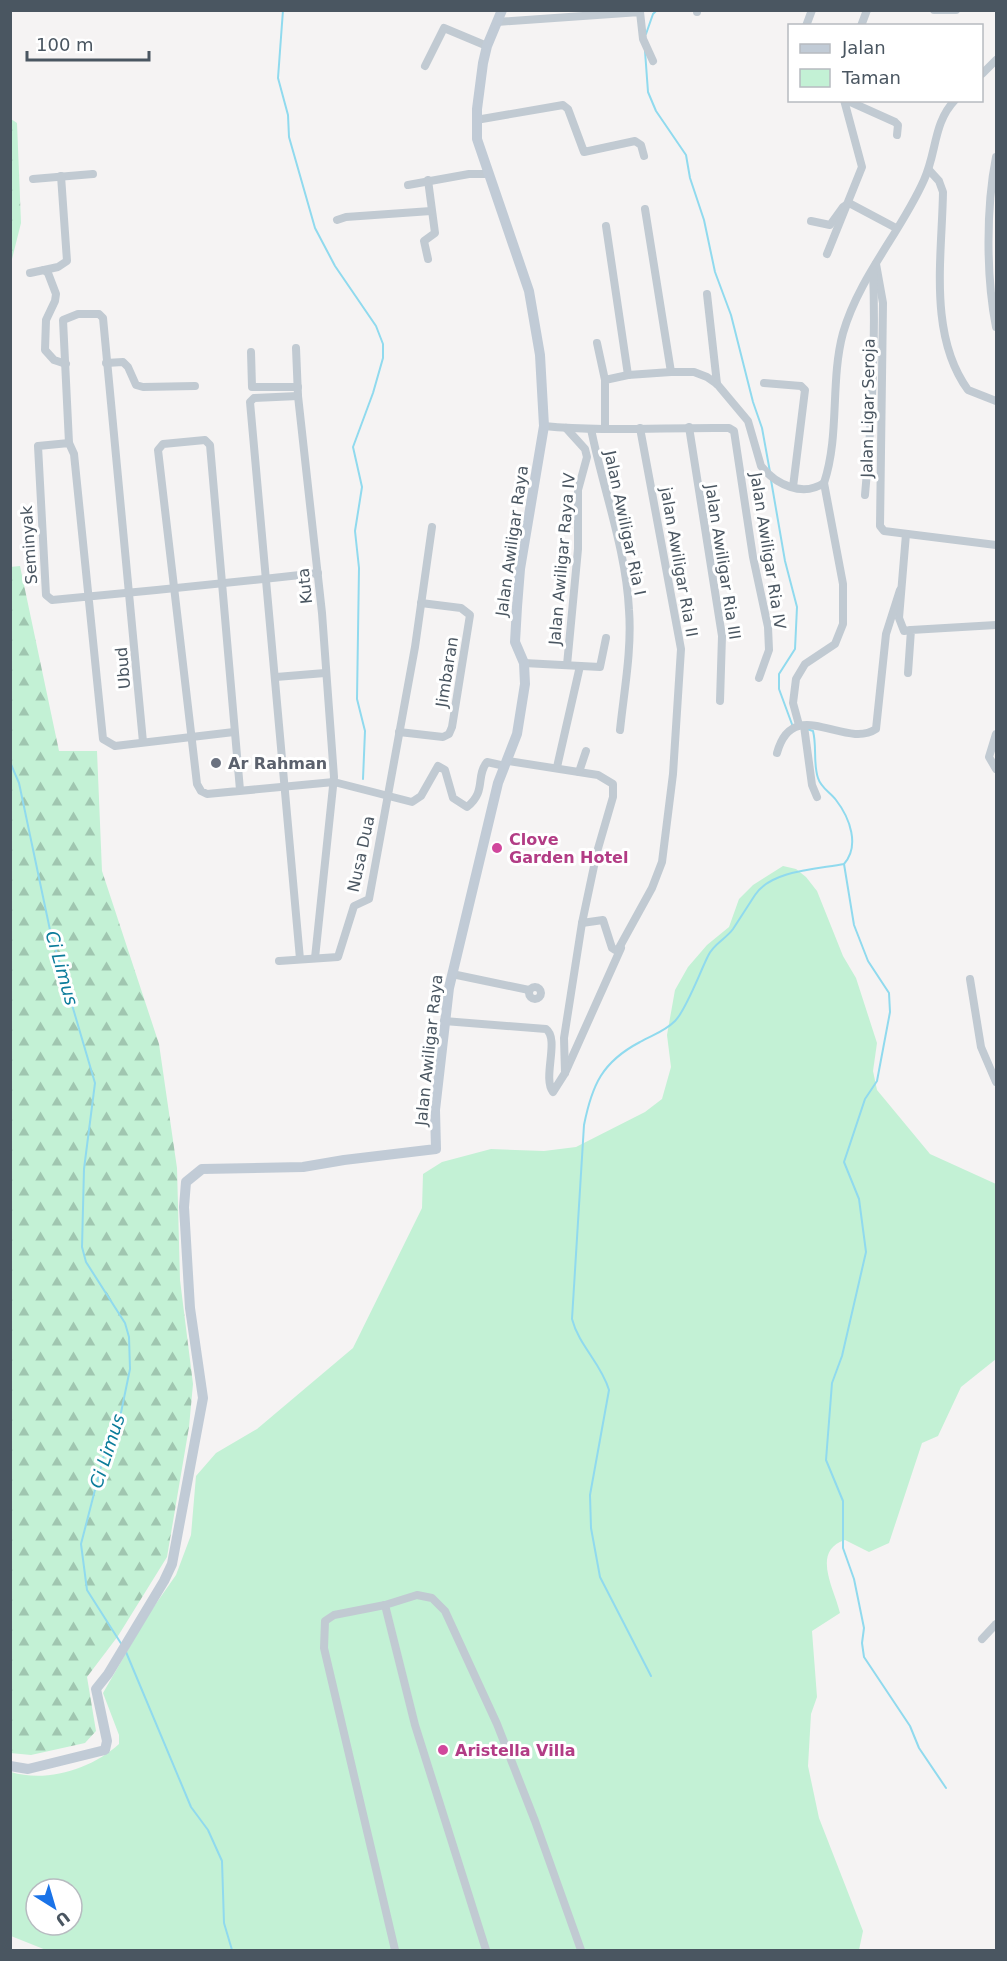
<svg xmlns="http://www.w3.org/2000/svg" width="1007" height="1961" font-family="'DejaVu Sans',sans-serif">
<style>
.green{fill:#c3f1d5;fill-rule:evenodd}
.forest{fill:url(#forest-firs)}
.lines{fill:none;stroke-linecap:round;stroke-linejoin:round}
.stream{stroke:#90daee;stroke-width:2}
.street{stroke:#c1cad2;stroke-width:8}
.secondary{stroke:#c1cbd6;stroke-width:10}
.worship-dot{fill:#6b7280;stroke:#fff;stroke-width:2}
.hotel-dot{fill:#d1479c;stroke:#fff;stroke-width:2}
.labels{text-anchor:middle;dominant-baseline:central;stroke-width:6;stroke-linejoin:round;paint-order:stroke}
.street-label{font-size:16px;fill:#4a5661;stroke:#fff}
.worship-label{font-size:16px;font-weight:bold;fill:#5b616d;stroke:#fff;text-anchor:start}
.hotel-label{font-size:16px;font-weight:bold;fill:#b23c85;stroke:#fff;text-anchor:start}
.water-label{font-size:18px;font-style:italic;fill:#0c7c9b;stroke:#fff}
</style>
<defs>
<pattern id="forest-firs" width="22" height="20" patternUnits="userSpaceOnUse" patternTransform="scale(1.5)"><rect width="22" height="20" fill="#c3f1d5"/><path d="M5 1l3.5 6h-7zM16 11l3.5 6h-7z" fill="#a0c6b0"/></pattern>
</defs>
<rect width="100%" height="100%" fill="#f5f3f3"/>
<path class="green" d="M783,866L796,869L806,877L817,891L843,956L856,978L877,1043L873,1071L877,1090L930,1154L996,1184V1359L961,1387L938,1436L922,1443L889,1543L869,1552L845,1540C811,1551 834,1588 840,1613L812,1631L817,1697L811,1714L808,1766L819,1818L863,1931L859,1950H46L11,1936V1772C46,1783 92,1769 119,1744V1735L103,1693L148,1615L176,1575L191,1535L196,1476L216,1453L257,1429L353,1348L422,1208L423,1174L442,1162L491,1149L544,1151L576,1147L645,1112L662,1099L671,1067L667,1035L675,990L688,967L707,945L729,927L739,899L753,885ZM36,1889H72V1925H36Z"/>
<g class="forest">
<path d="M11,119L17,123L21,223L11,263Z"/>
<path d="M20,566L59,751H97L102,871L159,1044L177,1168L180,1280L193,1384L189,1427L167,1557L118,1636L87,1677L96,1731L85,1743L31,1755L10,1753V567Z"/>
</g>
<g class="lines">
<g class="stream">
<path d="M283,10L278,78L288,115L289,137L315,228L335,266L376,326L383,344V358L373,393L353,447L362,487L355,531L359,568L357,699L365,731L363,779"/>
<path d="M646,34L653,14L657,10"/>
<path d="M645,51L648,92L656,111L686,155L690,178L704,220L715,272L731,315L753,402L762,428L770,472"/>
<path d="M771,480L785,561L797,607L795,649L779,674V689L793,727"/>
<path d="M10,762L19,783L50,930L95,1083L84,1169L82,1247L86,1262L125,1323L129,1337L130,1369L117,1432L104,1455L81,1544L87,1590L122,1645"/>
<path d="M844,864L854,925L868,961L889,993L890,1012L877,1081L865,1099L844,1162L859,1199L866,1252L842,1356L832,1383L826,1460L843,1501V1548L854,1579L864,1628L862,1643L864,1657L910,1726L919,1748L946,1788"/>
<path d="M126,1652L191,1807L208,1830L222,1861L224,1923L232,1950"/>
<path d="M651,1676L600,1577L591,1528L590,1495L609,1390C601,1363 579,1346 572,1319L584,1125C592,1085 602,1062 640,1042C652,1035 664,1032 675,1021C686,1010 700,972 708,956C713,944 726,939 733,929C740,918 748,906 755,895C771,870 819,869 844,864C860,846 850,818 836,800C830,792 821,788 818,778C813,764 817,746 813,731L807,729"/>
</g>
<g class="street">
<path d="M697,10V12"/>
<path d="M934,10H956"/>
<path d="M497,22L640,12L643,39L653,61"/>
<path d="M806,26L812,10"/>
<path d="M861,26L867,10"/>
<path d="M425,66L444,28L487,46"/>
<path d="M982,74L996,60"/>
<path d="M846,100L895,122L898,125L897,135"/>
<path d="M476,120L563,105L568,109L584,152L635,141L641,145L644,156"/>
<path d="M996,157C986,208 986,276 996,327"/>
<path d="M929,170L939,181L943,192C942,256 928,335 968,390L996,401"/>
<path d="M33,179L93,174"/>
<path d="M428,180L435,233L424,241L428,259"/>
<path d="M408,185L469,174H488"/>
<path d="M645,209L671,372"/>
<path d="M337,220L346,217L431,211"/>
<path d="M811,221L830,225L843,207L849,203L896,228"/>
<path d="M606,226L628,375"/>
<path d="M827,254L862,167L844,100"/>
<path d="M876,264L883,303L880,526L884,531L996,545"/>
<path d="M44,270L58,267L67,261L61,176"/>
<path d="M30,273L44,270L48,273L56,294L55,301L46,320L45,350L54,360L66,364"/>
<path d="M707,294L717,384"/>
<path d="M597,343L605,380"/>
<path d="M296,348L298,396L322,613L334,777L315,958"/>
<path d="M251,352L252,387H298"/>
<path d="M106,363L123,362L128,367L136,385L143,387L195,386"/>
<path d="M764,383L801,386L805,390L793,487"/>
<path d="M298,396L254,398L250,402L300,959"/>
<path d="M544,426C605,432 667,427 729,428L734,431L753,557L768,627L769,650L759,678"/>
<path d="M689,427L722,636L720,701"/>
<path d="M566,428L585,449L587,457L578,490V549L567,665"/>
<path d="M591,429C603,489 626,549 629,610C632,650 624,691 620,730"/>
<path d="M605,429V380L628,375L671,372H694L707,377L717,384L748,421L761,466C776,485 803,497 824,483C840,435 830,381 843,333C859,277 901,232 924,180C937,152 933,123 955,100"/>
<path d="M69,443L63,320L78,314H99L103,318L143,742"/>
<path d="M865,495C872,419 876,346 873,270"/>
<path d="M906,534L899,618L904,631L911,630"/>
<path d="M524,663L600,667L606,638"/>
<path d="M908,673L911,630L996,625"/>
<path d="M276,677L325,673"/>
<path d="M799,725L793,703L796,679L805,664L835,644L843,624V584L824,483"/>
<path d="M804,726L812,785L817,797"/>
<path d="M234,732L115,746L103,739L74,454L69,443L38,446L46,595L52,600C140,592 229,583 318,573"/>
<path d="M399,732L443,737L449,734L452,727L470,615L461,608L421,603"/>
<path d="M996,734L989,757L996,769"/>
<path d="M777,753C793,694 845,750 876,729L886,634L900,590"/>
<path d="M508,761L598,775L613,784V797L597,852L582,923L603,920L612,948L615,950L619,948L652,888L662,862L673,774L681,649L640,428"/>
<path d="M557,767L580,666"/>
<path d="M579,772L586,751"/>
<path d="M240,790L210,445L205,440L163,444L158,450L197,784L201,791L207,794L334,782L412,802L421,796L438,766L445,770L453,798L467,807C487,791 475,777 487,762L505,766"/>
<path d="M279,961L338,957L354,906L369,899L415,647L432,527"/>
<path d="M452,974L529,990"/>
<path d="M970,979L981,1047L996,1082"/>
<circle cx="535" cy="993" r="6"/>
<path d="M444,1021L546,1029C560,1039 542,1078 553,1092L565,1073L621,948"/>
<path d="M565,1073L564,1038L582,923"/>
<path d="M385,1605L415,1725L486,1950"/>
<path d="M982,1639L996,1624"/>
<path d="M395,1950L324,1648L325,1621L334,1615L385,1605L417,1595L432,1598L445,1611L497,1724L535,1821L581,1950"/>
</g>
<path class="secondary" d="M10,1766L28,1769L105,1750L107,1741L96,1689L108,1674L164,1581L172,1564L203,1398L190,1308L184,1207L186,1182L202,1169L303,1167L344,1160L436,1149L435,1110L449,988L498,783L517,734L525,684L524,663L515,642L517,607L520,569L544,426L540,355L529,291L477,139V109L483,63L487,46L502,10"/>
</g>
<circle class="worship-dot" cx="216" cy="763" r="6"/>
<g class="hotel-dot">
<circle cx="497" cy="848" r="6"/>
<circle cx="443" cy="1750" r="6"/>
</g>
<g class="labels">
<g class="street-label">
<text transform="translate(868 408) rotate(-89)">Jalan Ligar Seroja</text>
<text transform="translate(625 523) rotate(78)">Jalan Awiligar Ria I</text>
<text transform="translate(512 541) rotate(-82)">Jalan Awiligar Raya</text>
<text transform="translate(29 545) rotate(-94)">Seminyak</text>
<text transform="translate(768 551) rotate(81)">Jalan Awiligar Ria IV</text>
<text transform="translate(562 559) rotate(-85)">Jalan Awiligar Raya IV</text>
<text transform="translate(679 562) rotate(80)">jalan Awiligar Ria II</text>
<text transform="translate(723 562) rotate(81)">Jalan Awiligar Ria III</text>
<text transform="translate(305 586) rotate(-96)">Kuta</text>
<text transform="translate(123 668) rotate(-95)">Ubud</text>
<text transform="translate(447 672) rotate(-81)">Jimbaran</text>
<text transform="translate(361 854) rotate(-78)">Nusa Dua</text>
<text transform="translate(429 1050) rotate(-84)">Jalan Awiligar Raya</text>
</g>
<g class="worship-label">
<text x="228" y="763">Ar Rahman</text>
</g>
<g class="hotel-label">
<text x="509" y="839">Clove<tspan x="509" dy="18">Garden Hotel</tspan></text>
<text x="455" y="1750">Aristella Villa</text>
</g>
<g class="water-label">
<text transform="translate(62 968) rotate(74)">Ci Limus</text>
<text transform="translate(107 1451) rotate(-72)">Ci Limus</text>
</g>
</g>
<rect width="1007" height="1961" fill="none" stroke="#4a5661" stroke-width="24"/>
<rect x="788" y="24" width="195" height="78" fill="#ffffff" stroke="#b7bbc0" stroke-width="1.5"/>
<rect x="800" y="44" width="30" height="9" fill="#c1cbd6" stroke="#b7bbc0" stroke-width="1.5"/>
<text x="842" y="54" font-size="18" fill="#4a5661">Jalan</text>
<rect x="800" y="69" width="30" height="18" fill="#c3f1d5" stroke="#b7bbc0" stroke-width="1.5"/>
<text x="842" y="84" font-size="18" fill="#4a5661">Taman</text>
<g transform="translate(54 1907) rotate(143)"><circle r="28" fill="#ffffff" stroke="#b7bbc0" stroke-width="1.5"/>
<path d="M0-4.5L10 22L0 15L-10 22Z" fill="#1a73e8"/>
<text y="-9" font-size="16" font-weight="bold" text-anchor="middle" fill="#4a5661">U</text>
</g>
<path d="M27 51v9h122v-9" fill="none" stroke="#4a5661" stroke-width="3"/>
<text x="36" y="51" font-size="18" fill="#4a5661" stroke="#ffffff" stroke-width="4.5" paint-order="stroke">100 m</text>
</svg>
